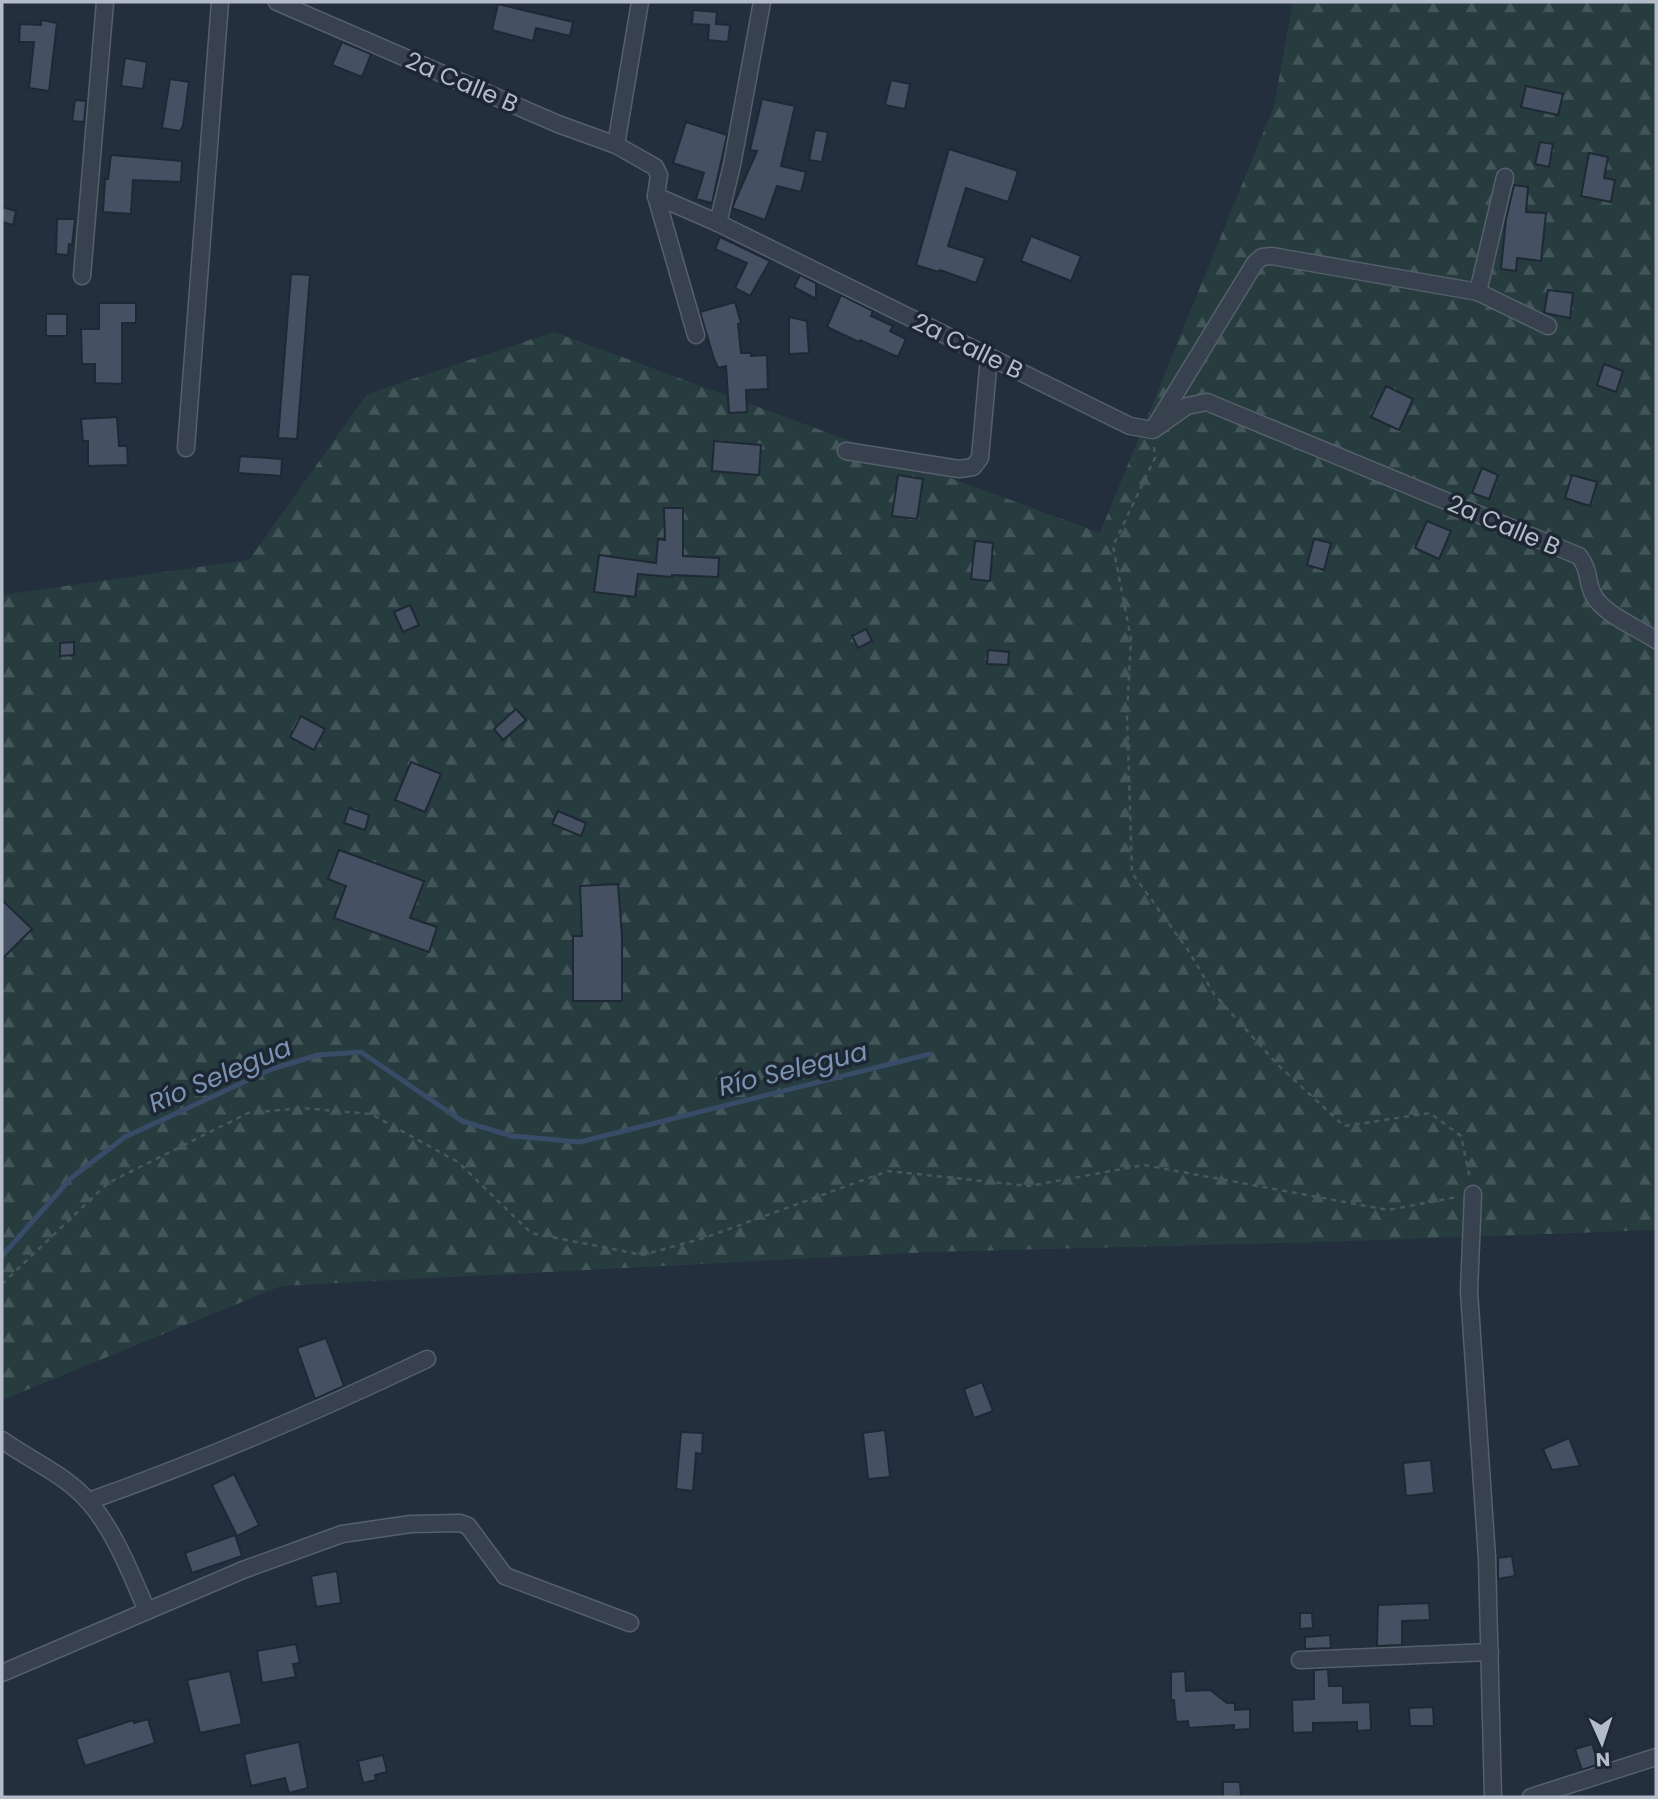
<svg xmlns="http://www.w3.org/2000/svg" width="1658" height="1799" font-family="Poppins,sans-serif">
<style>
.forest{fill:url(#forest-firs)}
.lines{fill:none;stroke-linecap:round;stroke-linejoin:round}
.stream{stroke:#394c67;stroke-width:5}
.building{fill:#455162;stroke:#1f2835;stroke-width:2}
.street-casing{stroke:#565f6c;stroke-width:19}
.path{stroke:#44595c;stroke-width:2.5;stroke-dasharray:5 5;stroke-linecap:butt}
.street{stroke:#38414e;stroke-width:16}
.labels{text-anchor:middle;dominant-baseline:central;stroke-width:7;stroke-linejoin:round;paint-order:stroke}
.street-label{font-size:24px;fill:#b4bcc9;stroke:#1d2633}
.water-label{font-size:26px;font-style:italic;fill:#7c92b1;stroke:#1d2633}
</style>
<defs>
<pattern id="forest-firs" width="22" height="20" patternUnits="userSpaceOnUse" patternTransform="scale(1.75)"><rect width="22" height="20" fill="#263c3f"/><path d="M5 1l3.5 6h-7zM16 11l3.5 6h-7z" fill="#435659"/></pattern>
</defs>
<rect width="100%" height="100%" fill="#242f3e"/>
<path class="forest" d="M1293,2H1656V1230L1322,1242L931,1252L281,1286L2,1400V595L249,560L367,394L554,332L1100,533L1274,106Z"/>
<g class="lines">
<path class="stream" d="M2,1256L71,1178L125,1137L272,1069L318,1055L361,1052L462,1121L512,1136L580,1142L930,1054"/>
</g>
<g class="building">
<path d="M498,4L573,22L570,36L536,28L533,41L492,30Z"/>
<path d="M693,10L717,12L716,24L730,25L728,42L708,40L709,25L692,24Z"/>
<path d="M41,20L57,23L49,91L29,88L34,42H19L20,24L41,25Z"/>
<path d="M342,42L371,54L362,77L332,65Z"/>
<path d="M125,58L147,62L143,89L121,86Z"/>
<path d="M170,79L189,82L183,126L180,131L162,128Z"/>
<path d="M891,80L910,84L905,109L885,105Z"/>
<path d="M1526,86L1563,94L1558,115L1521,107Z"/>
<path d="M762,99L795,106L781,166L806,172L801,192L777,186L765,220L732,208L757,151L750,150Z"/>
<path d="M75,100L86,101L84,122L72,121Z"/>
<path d="M686,122L727,135L712,203L696,199L704,173L673,163Z"/>
<path d="M815,130L828,132L822,162L809,160Z"/>
<path d="M1540,142L1553,144L1549,167L1535,164Z"/>
<path d="M949,149L1018,171L1008,202L966,188L948,246L985,258L976,283L940,270L939,272L916,265Z"/>
<path d="M1589,153L1608,157L1604,178L1615,180L1611,202L1581,196Z"/>
<path d="M111,155L182,161L181,182L133,180L131,214L103,212L105,179H108Z"/>
<path d="M1514,185L1528,187L1526,212L1546,213L1541,261L1517,258L1516,271L1501,269L1506,219Z"/>
<path d="M2,207L16,211L13,225L2,222Z"/>
<path d="M57,219H75L72,245L69,244L68,255L56,254Z"/>
<path d="M1031,236L1081,256L1071,281L1021,261Z"/>
<path d="M720,237L770,261L750,296L735,288L747,263L715,249Z"/>
<path d="M291,274L310,275L297,439L278,438Z"/>
<path d="M800,275L816,283V299L794,287Z"/>
<path d="M1548,290L1573,293L1570,318L1544,313Z"/>
<path d="M841,295L873,311L871,316L893,326L890,331L906,339L898,357L860,340L859,342L827,327Z"/>
<path d="M735,302L741,323L738,324L741,353H751V356L767,355L768,389L746,390L747,412L729,413L726,366L718,368L714,359L700,312Z"/>
<path d="M99,303H136V323H122V384L95,383V364H82L81,329H99Z"/>
<rect x="46" y="314" width="21" height="22"/>
<path d="M789,317L807,321L809,353L789,354Z"/>
<path d="M1604,364L1623,371L1616,392L1597,385Z"/>
<path d="M1386,386L1413,399L1399,430L1371,417Z"/>
<path d="M117,417L119,446H127L128,465L88,466V441H83L81,419Z"/>
<path d="M714,441L761,445L759,475L712,471Z"/>
<path d="M240,456L282,459L281,476L238,473Z"/>
<path d="M1482,468L1498,475L1489,499L1472,493Z"/>
<path d="M898,475L923,479L917,519L892,516Z"/>
<path d="M1572,475L1597,482L1590,506L1565,498Z"/>
<path d="M664,508H683V556L719,558L718,577L672,575V577L638,574L635,597L594,592L599,555L656,563L658,539L665,540Z"/>
<path d="M1427,521L1451,531L1439,559L1415,548Z"/>
<path d="M1314,539L1331,543L1324,570L1307,565Z"/>
<path d="M975,541L993,543L990,581L971,579Z"/>
<path d="M410,605L419,625L403,632L394,612Z"/>
<path d="M866,629L872,641L858,648L852,636Z"/>
<path d="M74,642V655L60,656V643Z"/>
<path d="M988,650L1009,652L1008,665L987,664Z"/>
<path d="M516,709L526,720L503,740L494,729Z"/>
<path d="M301,716L325,729L314,750L290,737Z"/>
<path d="M411,762L441,774L425,812L395,800Z"/>
<path d="M349,808L369,815L365,830L344,823Z"/>
<path d="M558,811L586,823L581,836L552,824Z"/>
<path d="M339,850L424,881L410,918L437,927L429,952L334,918L346,886L328,879Z"/>
<path d="M618,884L622,936V1001H573V936H582L580,886Z"/>
<path d="M2,900L32,929L2,959Z"/>
<path d="M326,1338L344,1386L315,1399L297,1348Z"/>
<path d="M982,1382L993,1411L974,1418L964,1389Z"/>
<path d="M885,1430L890,1477L868,1479L863,1433Z"/>
<path d="M681,1432L703,1433L702,1454L696,1453L693,1491L676,1489Z"/>
<path d="M1569,1438L1580,1466L1552,1470L1543,1449Z"/>
<path d="M1431,1460L1434,1493L1406,1496L1403,1463Z"/>
<path d="M234,1474L259,1525L237,1536L212,1485Z"/>
<path d="M235,1535L242,1556L192,1573L185,1553Z"/>
<path d="M1512,1556L1515,1576L1498,1579V1558Z"/>
<path d="M337,1571L341,1603L316,1607L311,1576Z"/>
<path d="M1429,1603L1430,1620L1402,1621V1645L1377,1646L1378,1605Z"/>
<path d="M1300,1613H1312L1313,1628L1300,1629Z"/>
<path d="M1330,1635L1331,1648L1305,1649V1637Z"/>
<path d="M296,1644L300,1663L293,1664L296,1677L262,1683L257,1651Z"/>
<path d="M1328,1669L1329,1686H1343V1703L1370,1702L1371,1730L1357,1731V1722L1313,1723V1732L1293,1733L1292,1700L1314,1699V1670Z"/>
<path d="M230,1671L242,1724L200,1733L187,1680Z"/>
<path d="M1185,1671L1186,1691L1210,1690L1227,1703H1235V1710L1250,1709V1729L1234,1730V1725L1189,1728L1188,1721L1176,1722L1174,1700H1171V1672Z"/>
<path d="M1433,1707L1434,1726H1410L1409,1708Z"/>
<path d="M148,1719L155,1743L85,1766L76,1739L133,1720L134,1723Z"/>
<path d="M299,1742L308,1788L289,1793L285,1778L251,1786L244,1754Z"/>
<path d="M1592,1744L1599,1764L1582,1770L1575,1749Z"/>
<path d="M383,1755L387,1772L375,1775L376,1780L363,1783L358,1761Z"/>
<path d="M1223,1782H1240L1241,1796L1223,1797Z"/>
</g>
<g class="lines">
<g class="street-casing">
<g id="street">
<path d="M277,2L558,124L616,145L655,167L659,175L656,196L718,223L1130,426L1153,430L1187,406L1207,402L1579,556C1591,572 1586,582 1594,596C1604,614 1639,629 1656,640"/>
<path d="M616,145L640,2"/>
<path d="M656,196L696,335"/>
<path d="M718,223L732,165L762,2"/>
<path d="M82,276L105,2"/>
<path d="M1478,292L1505,177"/>
<path d="M1156,425L1255,263L1262,257L1272,256L1478,292L1548,326"/>
<path d="M186,448L220,2"/>
<path d="M846,451L959,469L973,467L980,458L989,357"/>
<path d="M1473,1194L1469,1291L1487,1558L1493,1797"/>
<path d="M2,1440C30,1460 66,1475 89,1502C114,1530 132,1576 147,1611"/>
<path d="M89,1501C204,1460 316,1412 427,1359"/>
<path d="M1300,1660L1490,1652"/>
<path d="M2,1673L243,1570L342,1534L411,1524L460,1523L468,1526L505,1576L630,1623"/>
<path d="M1531,1797L1656,1757"/>
</g>
</g>
<g class="path">
<path d="M1154,447L1155,458L1113,546L1131,639L1127,714L1132,873L1188,950L1214,994L1277,1064L1344,1126L1430,1113L1461,1136L1470,1179"/>
<path d="M2,1284L108,1183L248,1113L302,1108L371,1114L458,1162L531,1233L643,1255L707,1237L888,1171L1029,1186L1144,1165L1388,1210L1457,1197"/>
</g>
<use href="#street" class="street"/>
</g>
<g class="labels">
<g class="street-label">
<text transform="translate(462 82) rotate(23)">2a Calle B</text>
<text transform="translate(968 346) rotate(26)">2a Calle B</text>
<text transform="translate(1504 525) rotate(23)">2a Calle B</text>
</g>
<g class="water-label">
<text transform="translate(793 1069) rotate(-14)">Río Selegua</text>
<text transform="translate(220 1075) rotate(-23)">Río Selegua</text>
</g>
</g>
<rect width="1658" height="1799" fill="none" stroke="#b4bcc9" stroke-width="7"/>
<g transform="translate(1602 1743) rotate(177)" stroke="#1d2633" stroke-width="5" paint-order="stroke">
<path d="M0-5L12 26L0 18L-12 26Z" fill="#b4bcc9"/>
<text y="-10" font-size="19" font-weight="bold" text-anchor="middle" fill="#b4bcc9">N</text>
</g>
</svg>
